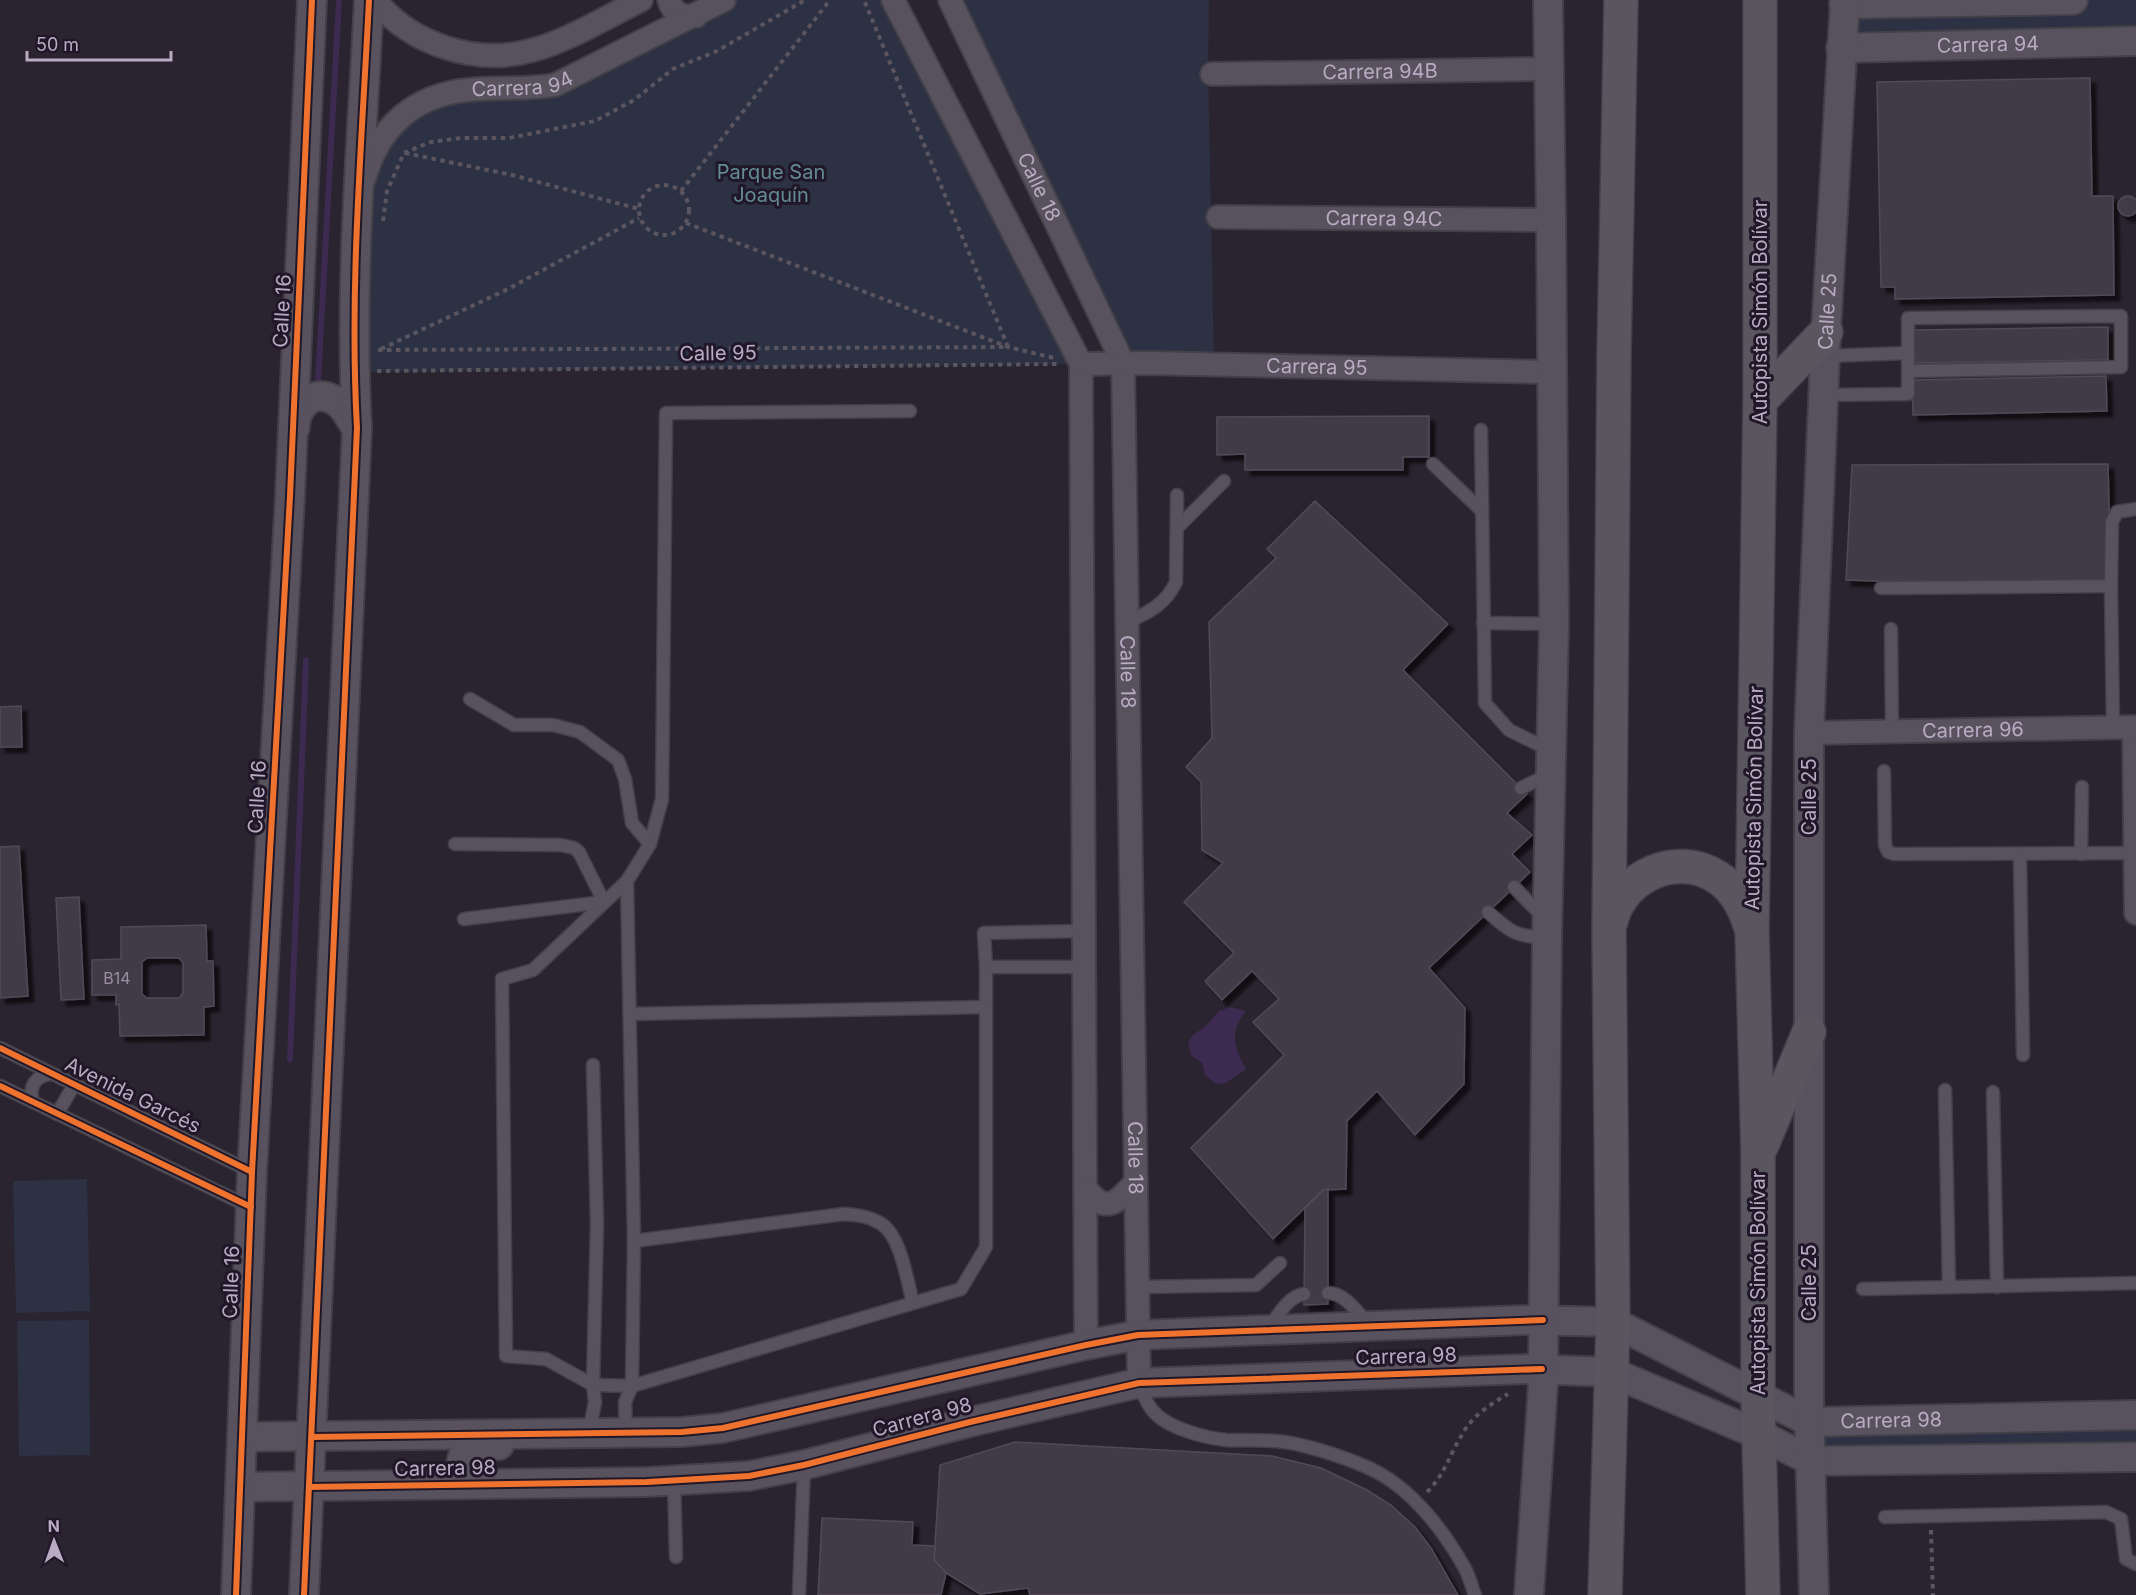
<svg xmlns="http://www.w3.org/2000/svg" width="2136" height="1595" font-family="Inter,sans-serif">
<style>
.green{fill:#2c3144}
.water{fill:#3d2a50}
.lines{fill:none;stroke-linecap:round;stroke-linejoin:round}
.stream{stroke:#3d2a50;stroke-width:6}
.building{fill:#403b46;stroke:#514a58;stroke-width:1.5;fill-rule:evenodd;filter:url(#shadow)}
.service-casing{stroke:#434048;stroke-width:15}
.minor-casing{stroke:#434048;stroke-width:26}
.tertiary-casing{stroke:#434048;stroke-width:32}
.trunk-casing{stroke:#453f4c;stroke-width:36}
.path{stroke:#5a555f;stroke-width:4;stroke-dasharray:4.5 4.5;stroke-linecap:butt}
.service{stroke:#58525e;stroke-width:12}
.minor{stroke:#58525e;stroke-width:22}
.tertiary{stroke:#58525e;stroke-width:28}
.trunk{stroke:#5a5660;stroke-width:33}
.cycleway-casing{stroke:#201829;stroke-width:10}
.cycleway{stroke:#ef722f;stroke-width:6}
.labels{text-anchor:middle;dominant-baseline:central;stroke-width:6;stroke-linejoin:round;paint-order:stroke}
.number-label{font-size:16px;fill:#9a8fa4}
.street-label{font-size:20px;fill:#b8abc3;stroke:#201829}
.park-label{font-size:20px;fill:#648b92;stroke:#201829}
</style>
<defs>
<filter id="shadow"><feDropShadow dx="5.5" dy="5.5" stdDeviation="1.5" flood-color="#0009"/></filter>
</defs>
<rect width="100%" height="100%" fill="#29242f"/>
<g class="green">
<path d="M724,0H893L1081,364L354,372L359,198L411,108L529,89Z"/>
<path d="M950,0H1209L1208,69L1214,365L1123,363Z"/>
<path d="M2073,0H2136V41L1841,48L1844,4Z"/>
<path d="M87,1179L90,1311L16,1313L13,1181Z"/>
<path d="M89,1320L90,1455L19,1456L17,1321Z"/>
<path d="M2136,1415V1457L1812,1461L1810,1422Z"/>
</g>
<path class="water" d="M1230,1007L1246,1011C1229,1032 1234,1047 1246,1069L1226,1083L1216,1084L1205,1075L1202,1063L1191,1055L1188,1042L1193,1035L1206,1026L1219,1011Z"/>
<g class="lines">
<g class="stream">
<path d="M318,382L339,0"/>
<path d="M290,1059L306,660"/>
</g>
</g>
<g class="building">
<path d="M2090,78L2092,196H2113L2114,295L1895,299V287H1881L1877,82Z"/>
<circle cx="2128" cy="206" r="10"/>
<path d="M2108,327V360L1915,363L1914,330Z"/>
<path d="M2106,376L2107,411L1913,415L1912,380Z"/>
<path d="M1429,416V457H1403V470H1245V454L1217,455V417Z"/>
<path d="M2108,464L2111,586L2046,587L1846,580L1852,465Z"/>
<path d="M1315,501L1448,624L1403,670L1527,794L1507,813L1532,835L1512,854L1530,872L1429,968L1465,1008L1464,1084L1415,1135L1377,1091L1347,1121L1346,1189L1323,1190L1273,1239L1191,1148L1284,1055L1253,1022L1279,999L1252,971L1222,1000L1205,981L1234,953L1184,902L1223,863L1202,850L1201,782L1186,767L1212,738L1209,622L1276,558L1267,549Z"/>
<path d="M21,706L22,747H0V707Z"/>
<path d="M19,846L28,996L0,998V847Z"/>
<path d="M79,897L84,999L61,1000L56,898Z"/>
<path d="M206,925L207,961H213L214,1006L204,1007V1035L120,1036L119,1004L116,1005V995H92V960L121,959V927ZM147,958H179L183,963V993L179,998H147L142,994V962Z"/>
<path d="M1328,1189V1304L1304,1305L1305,1208L1323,1190Z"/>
<path d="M1015,1442L1272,1456L1321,1468L1365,1489L1391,1505L1415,1527L1431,1548L1458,1595H1030L1028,1588L980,1594L946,1573L934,1560L940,1465Z"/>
<path d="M822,1518L913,1522L912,1545L935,1546L934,1560L946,1573L941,1595H818Z"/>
</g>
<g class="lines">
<g class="service-casing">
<g id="service">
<path d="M1825,356L1908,353"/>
<path d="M1824,395L1908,394V318L2121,316V367L1908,371"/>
<path d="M910,411L666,413L662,799L650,844L627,881L533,970L502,979L506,1356L546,1359L593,1385L632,1386L961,1289L986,1247V967H1084"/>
<path d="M1481,430L1485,703L1509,730L1550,750"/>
<path d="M1433,464L1482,511"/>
<path d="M1178,527L1224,481"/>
<path d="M2111,586L2113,727"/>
<path d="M1881,588L2111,586L2112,522L2117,512L2136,509"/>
<path d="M1127,622C1148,613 1166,604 1176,582L1177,495"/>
<path d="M1483,623L1554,624"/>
<path d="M1891,629L1892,731"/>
<path d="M470,699L514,725H553L580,732L618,760L625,779L632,823L650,844"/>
<path d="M1884,771L1885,845L1888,852L1894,854L2135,853"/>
<path d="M1521,788L1550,774"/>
<path d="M455,844L561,845L574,848L579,852L604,902L464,919"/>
<path d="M2020,854L2023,1055"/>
<path d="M2081,854L2082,787"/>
<path d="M1514,887L1544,918"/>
<path d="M1488,912C1509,931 1517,938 1547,937"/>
<path d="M986,967L984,933L1084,931"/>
<path d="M630,1014L986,1007"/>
<path d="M0,1048L252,1172"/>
<path d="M0,1086L250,1207"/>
<path d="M1945,1090L1949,1287"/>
<path d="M1993,1092L1997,1287"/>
<path d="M33,1102C28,1086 36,1075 52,1074"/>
<path d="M57,1114L74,1085"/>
<path d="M634,1241L844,1214C856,1215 868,1216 880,1223C901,1235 907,1281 913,1303"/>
<path d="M1137,1287L1256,1285L1280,1263"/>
<path d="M1863,1289L2136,1283"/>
<path d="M1328,1293C1345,1293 1357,1312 1368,1324"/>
<path d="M1269,1327C1278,1316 1288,1296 1304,1294"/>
<path d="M1139,1384C1143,1394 1147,1405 1154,1412C1168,1428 1205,1438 1226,1440C1245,1441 1265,1439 1285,1442C1311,1446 1354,1460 1377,1472C1413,1491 1443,1530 1463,1565C1469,1574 1471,1585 1475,1595"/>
<path d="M589,1433L595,1402L593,1385L597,1224L593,1065"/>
<path d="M626,1433L625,1402L632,1386L634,1241L627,881"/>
<path d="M674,1480L676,1557"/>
<path d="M1885,1517L2106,1512L2121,1519L2126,1559L2136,1564"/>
<path d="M799,1595L804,1465"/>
</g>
</g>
<g class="minor-casing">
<g id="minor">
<path d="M375,0C411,45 477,66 533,50C570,40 606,17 641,0"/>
<path d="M669,0C673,14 682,17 696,16"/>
<path d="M893,0L1081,364L1086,1345"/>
<path id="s1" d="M950,0L1123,363L1139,1383"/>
<path id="s2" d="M1212,74L1549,69"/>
<path id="s3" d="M364,179C379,127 414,95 468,90C498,87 524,90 555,85L724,0"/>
<path id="s4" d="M1218,217L1551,220"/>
<path id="s5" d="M1081,364L1149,363L1551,372"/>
<path d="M2134,727L2136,913"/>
<path id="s6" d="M1809,733L2136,727"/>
<path d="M1085,1187C1105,1216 1117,1203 1136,1182"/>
</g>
</g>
<g class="tertiary-casing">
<g id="tertiary">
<path d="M1844,4L2073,0"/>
<path id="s7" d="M1841,48L2136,41"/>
<path d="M295,427C296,405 315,386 337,402C346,408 350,420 357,428"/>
<path id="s8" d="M242,1437L682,1432L723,1428L1086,1345L1138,1335L1528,1320L1613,1322L1810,1422L2136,1415"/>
<path d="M483,1484L467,1480C458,1469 459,1452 474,1447C481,1445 491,1446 499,1445"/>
<path d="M240,1487L647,1482L749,1476L804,1465L970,1422L1139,1383L1528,1369L1611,1372L1760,1435L1812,1461L2136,1457"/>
<path d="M236,1595L252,1172L290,496L312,0"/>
<path d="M304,1595L357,428C349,286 362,142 369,0"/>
<path d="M1529,1595L1543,1384L1547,937L1554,624L1551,220L1548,0"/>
<path id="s9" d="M1814,1595L1809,1408V733L1826,332L1845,0"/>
</g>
</g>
<g class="trunk-casing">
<g id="trunk">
<path d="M1760,0V401L1752,931L1758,1155V1397L1763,1595"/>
<path d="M1760,401L1826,332"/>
<path d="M1611,921C1622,876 1676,851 1717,877C1735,888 1744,906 1750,925"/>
<path d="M1762,1145L1809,1032"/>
<path d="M1605,1595L1613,1322L1609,932L1614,354L1621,0"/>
</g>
</g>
<g class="path">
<path d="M405,153L512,175L639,209"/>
<circle cx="664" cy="210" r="25"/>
<path d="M681,191L830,0"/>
<path d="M383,221L387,191L404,153L431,142L461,138H509L595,121L634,100L673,69L717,51L805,0"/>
<path d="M686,223L1008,347L1054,358"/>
<path d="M381,349L508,289L639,218"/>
<path d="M378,350L1008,347L864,0"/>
<path d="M377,371L1059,364"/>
<path d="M1427,1492C1446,1473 1449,1455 1463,1433C1473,1415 1491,1404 1508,1394"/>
<path d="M1931,1530L1933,1595"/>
</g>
<use href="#service" class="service"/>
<use href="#minor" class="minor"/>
<use href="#tertiary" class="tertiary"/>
<use href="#trunk" class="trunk"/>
<g class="cycleway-casing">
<g id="cycleway">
<path d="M0,1048L252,1172"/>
<path d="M0,1086L251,1207"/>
<path d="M313,1437L682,1432L723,1428L1086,1345L1138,1335L1543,1320"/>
<path d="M309,1487L647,1482L749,1476L804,1465L970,1422L1139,1383L1542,1369"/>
<path d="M236,1595L252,1172L290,496L312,0"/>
<path d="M304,1595L357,428C349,286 362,142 369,0"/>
</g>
</g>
<use href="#cycleway" class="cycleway"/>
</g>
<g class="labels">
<g class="number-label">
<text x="117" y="978">B14</text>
</g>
<g class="street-label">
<text stroke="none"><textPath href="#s7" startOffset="147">Carrera 94</textPath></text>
<text stroke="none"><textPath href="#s2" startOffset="168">Carrera 94B</textPath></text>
<text stroke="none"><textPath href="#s3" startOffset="201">Carrera 94</textPath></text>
<text stroke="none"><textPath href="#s1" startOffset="207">Calle 18</textPath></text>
<text stroke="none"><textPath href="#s4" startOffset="166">Carrera 94C</textPath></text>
<text transform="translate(282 311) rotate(-87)">Calle 16</text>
<text transform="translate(1760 312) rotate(-90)">Autopista Simón Bolívar</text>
<text stroke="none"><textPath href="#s9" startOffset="1284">Calle 25</textPath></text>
<text transform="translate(718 353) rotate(-1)">Calle 95</text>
<text stroke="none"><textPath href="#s5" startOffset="236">Carrera 95</textPath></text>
<text stroke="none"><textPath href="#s1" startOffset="711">Calle 18</textPath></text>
<text stroke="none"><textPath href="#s6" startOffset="164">Carrera 96</textPath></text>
<text transform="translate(257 797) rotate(-87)">Calle 16</text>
<text transform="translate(1809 797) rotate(-90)">Calle 25</text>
<text transform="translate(1754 798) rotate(-89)">Autopista Simón Bolívar</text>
<text transform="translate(133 1095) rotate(26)">Avenida Garcés</text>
<text stroke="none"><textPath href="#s1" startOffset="1197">Calle 18</textPath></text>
<text transform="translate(231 1282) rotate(-88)">Calle 16</text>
<text transform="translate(1758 1283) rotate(-90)">Autopista Simón Bolívar</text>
<text transform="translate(1809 1283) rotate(-90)">Calle 25</text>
<text transform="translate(1406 1356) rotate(-2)">Carrera 98</text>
<text transform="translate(922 1417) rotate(-15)">Carrera 98</text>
<text stroke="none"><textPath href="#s8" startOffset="1684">Carrera 98</textPath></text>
<text transform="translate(445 1468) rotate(-1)">Carrera 98</text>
</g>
<g class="park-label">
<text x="771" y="172">Parque San<tspan x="771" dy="23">Joaquín</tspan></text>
</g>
</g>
<g transform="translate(54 1541) rotate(359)" stroke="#201829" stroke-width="4.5" paint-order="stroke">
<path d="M0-4.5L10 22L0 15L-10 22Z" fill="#b8abc3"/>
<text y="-9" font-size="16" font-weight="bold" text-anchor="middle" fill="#b8abc3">N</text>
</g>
<path d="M27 51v9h144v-9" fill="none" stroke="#b8abc3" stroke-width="3"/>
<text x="36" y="51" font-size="18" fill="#b8abc3" stroke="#201829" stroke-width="4.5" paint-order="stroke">50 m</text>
</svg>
